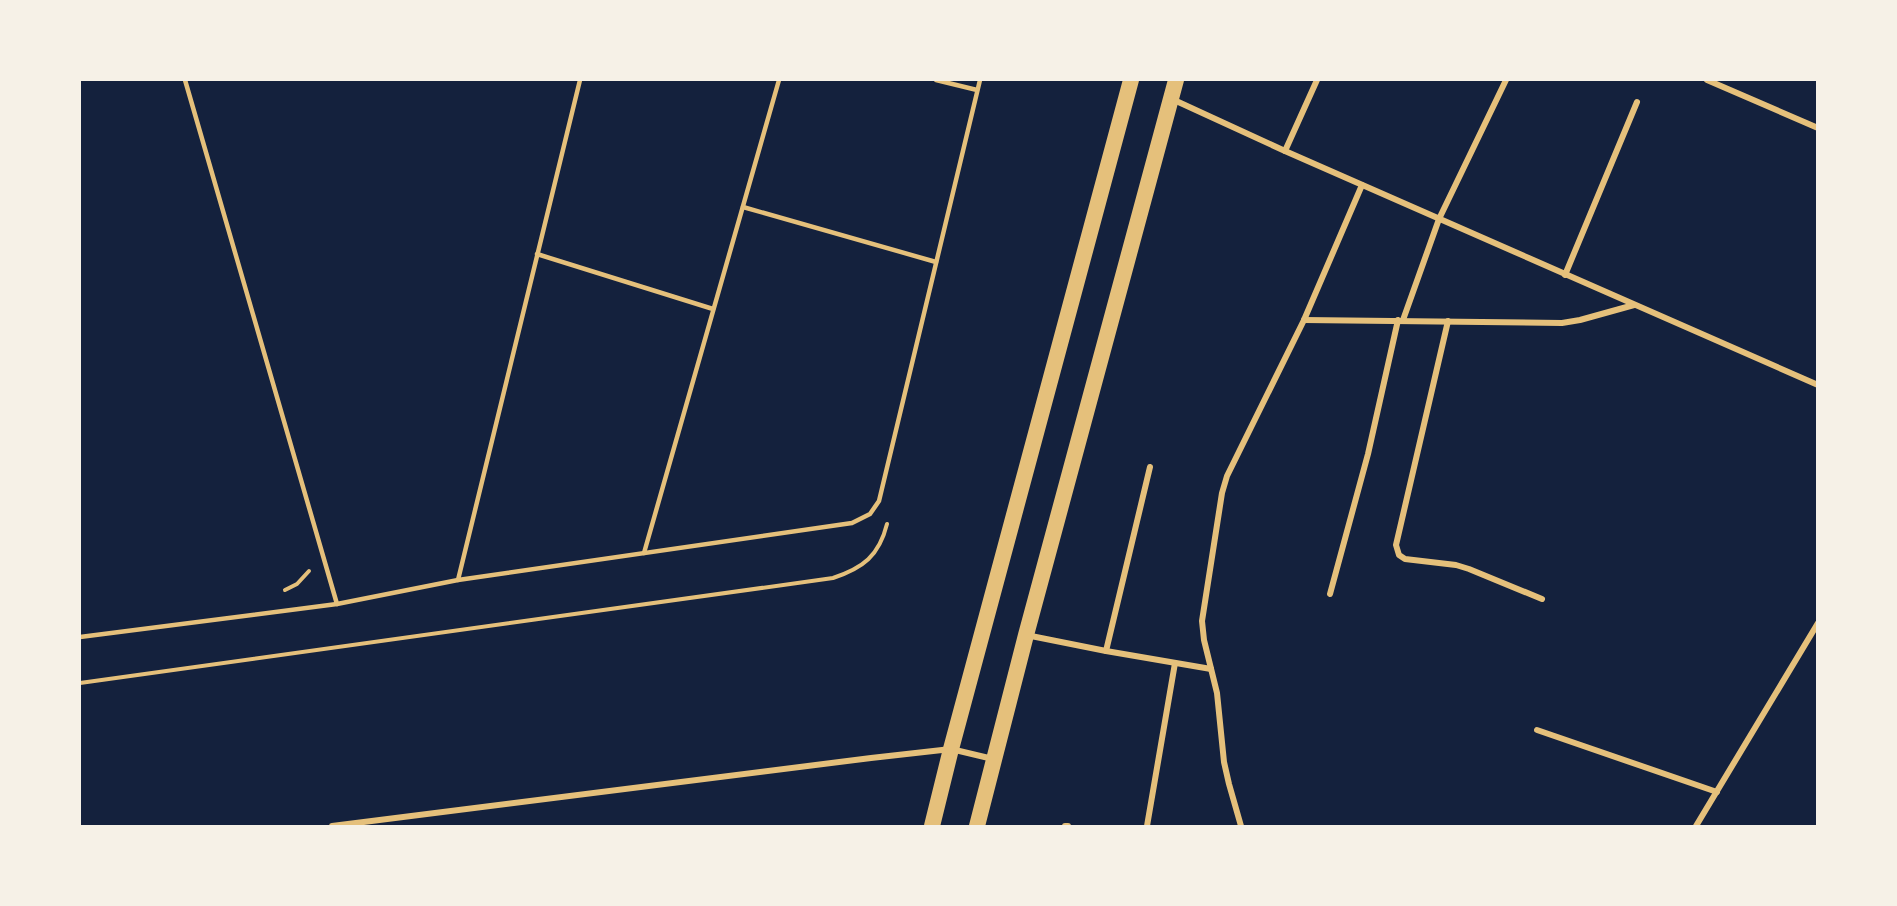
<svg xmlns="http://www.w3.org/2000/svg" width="1897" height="906" font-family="'PT Serif',serif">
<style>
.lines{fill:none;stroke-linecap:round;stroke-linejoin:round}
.path{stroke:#e5c07b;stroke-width:4}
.service{stroke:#e5c07b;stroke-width:4.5}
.minor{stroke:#e5c07b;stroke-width:6}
.trunk{stroke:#e5c07b;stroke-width:16}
</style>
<rect width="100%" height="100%" fill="#14213d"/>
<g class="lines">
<g class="path">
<path d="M285,590L297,584L309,571"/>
<path d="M80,683L833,578C863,568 879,556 887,524"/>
</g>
<g class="service">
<path d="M185,80L337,604"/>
<path d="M936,80L977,90"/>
<path d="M743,207L936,262"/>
<path d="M537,254L713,309"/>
<path d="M644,553L779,80"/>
<path d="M458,580L580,80"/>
<path d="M80,637L337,604L458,580L852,523L870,514L879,501L980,80"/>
</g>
<g class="minor">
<path d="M1707,80L1818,128"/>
<path d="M1174,100L1285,151L1818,385"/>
<path d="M1285,151L1317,80"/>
<path d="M1565,275L1637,102"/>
<path d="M1304,320L1562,323L1580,320L1634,305"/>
<path d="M1403,320L1439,219L1506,80"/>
<path d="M1448,321L1396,545L1399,555L1405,559L1456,565L1469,569L1542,599"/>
<path d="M1330,594L1368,454L1398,320"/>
<path d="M1026,635L1106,651L1211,669"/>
<path d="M1106,651L1150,467"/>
<path d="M1537,730L1717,792"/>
<path d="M332,826L871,758L951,749L993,759"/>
<path d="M1065,826H1068"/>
<path d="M1147,826L1175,663"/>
<path d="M1241,826L1229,784L1224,762L1217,693L1204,640L1202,621L1222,493L1227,476L1304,320L1362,185"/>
<path d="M1696,826L1818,623"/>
</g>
<g class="trunk">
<path d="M932,826L951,749L1131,80"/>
<path d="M977,826L1026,635L1176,80"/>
</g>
</g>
<rect width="1897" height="906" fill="none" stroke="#f6f1e7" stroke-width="162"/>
</svg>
